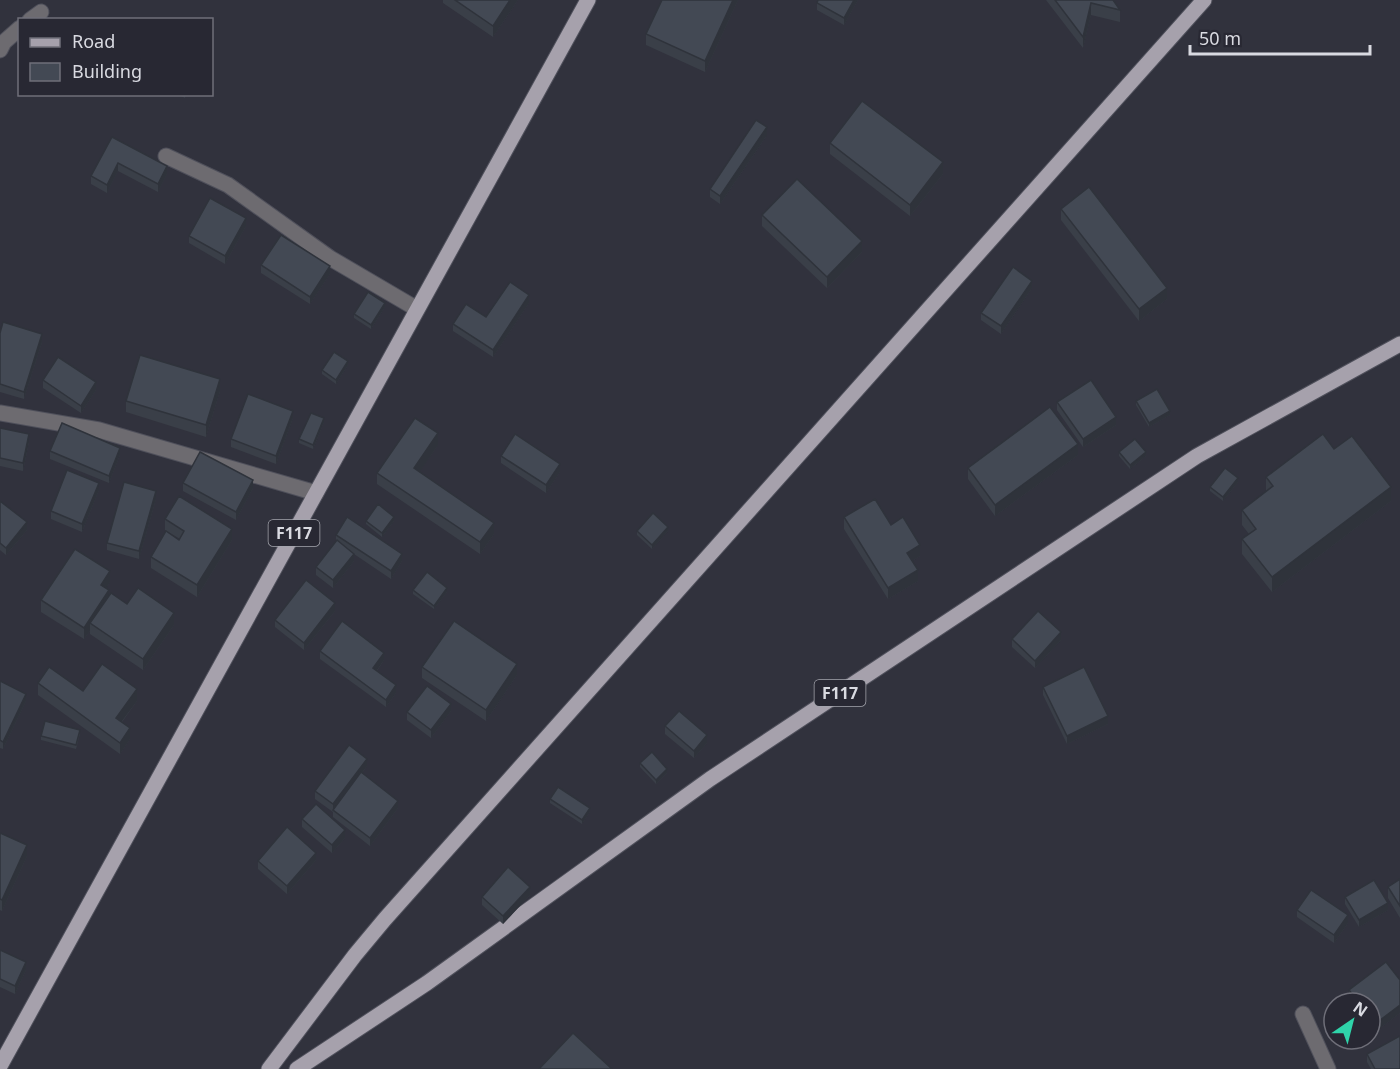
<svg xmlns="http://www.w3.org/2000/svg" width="1400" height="1069" font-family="'Noto Sans',sans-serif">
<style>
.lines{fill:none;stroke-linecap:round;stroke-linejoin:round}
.minor-casing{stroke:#4f505b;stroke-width:17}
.major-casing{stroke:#4f505b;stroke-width:17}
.minor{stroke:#6d6b70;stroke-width:15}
.major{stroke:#a6a1ac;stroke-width:15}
.wall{fill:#3a3f48}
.shaded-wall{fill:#2f333b}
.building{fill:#434954;stroke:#2f333b;stroke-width:1.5}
.labels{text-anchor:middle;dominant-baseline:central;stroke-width:5;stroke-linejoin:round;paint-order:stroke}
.shield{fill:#282833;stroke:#a4a5ad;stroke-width:1.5}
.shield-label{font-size:16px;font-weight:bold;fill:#d9dae1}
</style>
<rect width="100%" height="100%" fill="#31323d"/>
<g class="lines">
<g class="minor-casing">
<g id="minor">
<path d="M30,20L41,12"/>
<path d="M0,50L4,42L20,28"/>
<path d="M166,156L228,185L330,258L417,309"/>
<path d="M0,413L99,430L316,493"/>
<path d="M1303,1014L1328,1069"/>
</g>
</g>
<g class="major-casing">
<g id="major">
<path d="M0,1066L588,0"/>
<path d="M269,1069L355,955L385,919L1204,0"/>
<path d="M297,1069L427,983L710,779L1197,456L1400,344"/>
</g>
</g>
<use href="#minor" class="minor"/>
<use href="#major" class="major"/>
</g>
<g class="wall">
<path d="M443,0H518L493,37L443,3Z"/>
<path d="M738,0L705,72L646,45V34Z"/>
<path d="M818,0H858L844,25L817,10V3Z"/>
<path d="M1046,0H1113L1120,10V22L1091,15L1083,48Z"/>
<path d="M177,94H186L185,98Z"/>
<path d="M767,135L720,204L710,197V189Z"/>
<path d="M112,137L167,174L158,192L118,171L107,193L91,184V176Z"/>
<path d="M830,143L943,174L910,216L830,154Z"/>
<path d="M1061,209L1167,299L1139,321L1061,220Z"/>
<path d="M762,215L862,252L827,288L762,226Z"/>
<path d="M246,226L225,264L189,243V236Z"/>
<path d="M261,265L330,274L310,304L261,273Z"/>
<path d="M1032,288L1001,334L981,320V313Z"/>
<path d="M529,303L493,357L453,331V324L486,317Z"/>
<path d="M385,307L371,329L354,318V314Z"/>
<path d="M0,333L42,342L24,399L0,392Z"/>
<path d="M348,365L336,384L322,374V370Z"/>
<path d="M43,380L96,390L81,413L43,388Z"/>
<path d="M220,391L206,437L126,412V401Z"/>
<path d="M1136,401L1170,415L1149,427L1136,405Z"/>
<path d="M1057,402L1116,425L1083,447L1057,410Z"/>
<path d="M293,418L276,464L231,447V439Z"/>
<path d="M324,422L313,449L299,443V439Z"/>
<path d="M0,428L29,442L23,471L0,466Z"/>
<path d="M438,445L419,472L494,534L480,554L377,484V473Z"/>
<path d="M1334,449L1391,501L1272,592L1242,554V539L1249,534L1242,525V510L1266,492V477Z"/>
<path d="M50,451L120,455L109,483L50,459Z"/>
<path d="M1119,452L1146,456L1130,469L1119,456Z"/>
<path d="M1078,455L995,516L968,479V468Z"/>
<path d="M501,456L560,472L546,493L501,463Z"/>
<path d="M1238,482L1223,501L1210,491V487Z"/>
<path d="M183,483L253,488L236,520L183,491Z"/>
<path d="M99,490L82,532L51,519V511Z"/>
<path d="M156,499L139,559L107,550V543Z"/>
<path d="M0,501L27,530L6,555L0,550Z"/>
<path d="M844,517L891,525L920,556L912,561L918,581L888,599L844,529Z"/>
<path d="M165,519L232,540L197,597L151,568V557L180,539L165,530Z"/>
<path d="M366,521H394L382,537L366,524Z"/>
<path d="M637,531H668L652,549L637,535Z"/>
<path d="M336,535L402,561L391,579L354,554V561L333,588L316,575V567L336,542Z"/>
<path d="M110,582L106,588L109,595L174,625L143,670L90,634V631L84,639L41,612V600Z"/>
<path d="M413,590L447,592L434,609L413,594Z"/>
<path d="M335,611L304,650L275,627V620Z"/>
<path d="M1012,639L1061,640L1035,668L1012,647Z"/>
<path d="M320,651L384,660L377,671L396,693L386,707L320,659Z"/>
<path d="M422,667L517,675L486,721L422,678Z"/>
<path d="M0,681L26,701L3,749L0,748Z"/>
<path d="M38,683L137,701L122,722L130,739L120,754L38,695Z"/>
<path d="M1043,687L1108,724L1067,744L1043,695Z"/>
<path d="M451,711L431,738L407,720V712Z"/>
<path d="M665,726L707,743L694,758L665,734Z"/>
<path d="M80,734L76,749L41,740V736Z"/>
<path d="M640,763L667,773L656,784L640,767Z"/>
<path d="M367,766L362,773L398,808L370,846L333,817V812L315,799V791Z"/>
<path d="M550,799L590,812L582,824L550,803Z"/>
<path d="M302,819L345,838L332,853L302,827Z"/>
<path d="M0,833L27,856L2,911L0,910Z"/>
<path d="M316,860L287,894L258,869V861Z"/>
<path d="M1400,879V918L1388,898V887Z"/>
<path d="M530,895L503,924L482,905V897Z"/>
<path d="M1345,897L1388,910L1359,927L1345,904Z"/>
<path d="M1297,910L1348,923L1334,943L1297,917Z"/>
<path d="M0,950L26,970L15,994L0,987Z"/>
<path d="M1400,980V1013L1375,1032L1370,1025V1003H1353L1349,998V990Z"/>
<path d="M1367,1054L1400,1069H1371L1367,1062Z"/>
</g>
<g class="shaded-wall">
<path d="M510,0H518L493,37V26Z"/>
<path d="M733,0H738L705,72V61Z"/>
<path d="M854,0H858L844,25V18Z"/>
<path d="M1091,3V15L1083,48V37Z"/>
<path d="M767,127V135L720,204V196Z"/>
<path d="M943,162V174L910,216V205Z"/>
<path d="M118,163V171L107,193V185Z"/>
<path d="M167,166V174L158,192V184Z"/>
<path d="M246,218V226L225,264V256Z"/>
<path d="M862,241V252L827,288V277Z"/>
<path d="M330,266V274L310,304V297Z"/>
<path d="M1032,281V288L1001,334V326Z"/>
<path d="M1167,288V299L1139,321V309Z"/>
<path d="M529,295V303L493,357V350Z"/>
<path d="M385,303V307L371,329V325Z"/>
<path d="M42,334V342L24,399V392Z"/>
<path d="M348,361V365L336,384V380Z"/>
<path d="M220,379V391L206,437V425Z"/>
<path d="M96,382V390L81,413V406Z"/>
<path d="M293,411V418L276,464V456Z"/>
<path d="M1170,411V415L1149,427V423Z"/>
<path d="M1116,417V425L1083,447V439Z"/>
<path d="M324,418V422L313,449V445Z"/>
<path d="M438,433V445L414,480V468Z"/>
<path d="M29,434V442L23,471V463Z"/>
<path d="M1078,444V455L995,516V505Z"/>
<path d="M120,448V455L109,483V476Z"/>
<path d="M1146,452V456L1130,469V465Z"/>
<path d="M560,464V472L546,493V485Z"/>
<path d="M1238,478V482L1223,501V497Z"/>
<path d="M253,480V488L236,520V512Z"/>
<path d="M99,483V490L82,532V524Z"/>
<path d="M1391,487V501L1272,592V577Z"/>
<path d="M156,491V499L139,559V551Z"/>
<path d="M394,517V521L382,537V533Z"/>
<path d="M27,522V530L6,555V548Z"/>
<path d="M494,523V534L480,554V542Z"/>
<path d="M668,527V531L652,549V545Z"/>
<path d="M232,529V540L197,597V585Z"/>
<path d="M920,545V556L907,564V553Z"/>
<path d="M354,554V561L333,588V580Z"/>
<path d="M402,554V561L391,579V571Z"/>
<path d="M918,570V581L888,599V588Z"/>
<path d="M110,571V582L101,596V585Z"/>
<path d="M447,588V592L434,609V606Z"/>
<path d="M109,590V601L90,623V631L84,639V628Z"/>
<path d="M335,603V611L304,650V643Z"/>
<path d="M174,613V625L143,670V659Z"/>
<path d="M1061,632V640L1035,668V661Z"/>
<path d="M384,653V660L373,676V668Z"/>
<path d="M517,664V675L486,721V710Z"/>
<path d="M396,685V693L386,707V700Z"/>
<path d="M137,689V701L116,729V718Z"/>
<path d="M26,694V701L3,749V742Z"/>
<path d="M451,704V711L431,738V730Z"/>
<path d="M1108,716V724L1067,744V736Z"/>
<path d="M130,728V739L120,754V743Z"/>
<path d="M707,735V743L694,758V751Z"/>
<path d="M367,759V766L334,810H333V812V804Z"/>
<path d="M667,769V773L656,784V780Z"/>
<path d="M398,801V808L370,846V838Z"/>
<path d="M590,808V812L582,824V820Z"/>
<path d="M345,830V838L332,853V845Z"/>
<path d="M27,845V856L2,911V900Z"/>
<path d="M316,853V860L287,894V886Z"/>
<path d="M530,887V895L503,924V916Z"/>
<path d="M1388,903V910L1359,927V920Z"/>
<path d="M1348,915V923L1334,943V935Z"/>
<path d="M26,962V970L15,994V986Z"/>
<path d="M1400,1005V1013L1375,1032V1024Z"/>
</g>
<g class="building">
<path d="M455,0H510L493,26Z"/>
<path d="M662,0H733L705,61L646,34Z"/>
<path d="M818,0H854L844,18L817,3Z"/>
<path d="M1055,0H1113L1120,10L1091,3L1083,37Z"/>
<path d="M862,101L943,162L910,205L830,143Z"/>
<path d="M756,120L767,127L720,196L710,189Z"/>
<path d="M112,137L167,166L158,184L118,163L107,185L91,176Z"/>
<path d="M797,179L862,241L827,277L762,215Z"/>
<path d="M1089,187L1167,288L1139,309L1061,209Z"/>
<path d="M210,198L246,218L225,256L189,236Z"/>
<path d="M281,235L330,266L310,297L261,265Z"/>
<path d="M1013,267L1032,281L1001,326L981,313Z"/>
<path d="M510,282L529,295L493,350L453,324L466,304L486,317Z"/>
<path d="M368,292L385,303L371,325L354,314Z"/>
<path d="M3,322L42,334L24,392L0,384V333Z"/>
<path d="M334,352L348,361L336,380L322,370Z"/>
<path d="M140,355L220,379L206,425L126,401Z"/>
<path d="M58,357L96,382L81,406L43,380Z"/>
<path d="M1091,380L1116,417L1083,439L1057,402Z"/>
<path d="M1157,389L1170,411L1149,423L1136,401Z"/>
<path d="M248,394L293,411L276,456L231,439Z"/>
<path d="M1050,407L1078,444L995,505L968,468Z"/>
<path d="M311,413L324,418L313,445L299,439Z"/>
<path d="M415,418L438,433L414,468L494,523L480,542L377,473Z"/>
<path d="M62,423L120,448L109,476L50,451Z"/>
<path d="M0,428L29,434L23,463L0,458Z"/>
<path d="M515,434L560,464L546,485L501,456Z"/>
<path d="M1323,434L1334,449L1352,436L1391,487L1272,577L1242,539L1256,529L1242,510L1273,486L1266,477Z"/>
<path d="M1135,439L1146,452L1130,465L1119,452Z"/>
<path d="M200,452L253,480L236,512L183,483Z"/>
<path d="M1225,468L1238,478L1223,497L1210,487Z"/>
<path d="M67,470L99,483L82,524L51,511Z"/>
<path d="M124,482L156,491L139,551L107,543Z"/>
<path d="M179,496L232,529L197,585L151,557L166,531L179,540L184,531L165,519Z"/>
<path d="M875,499L891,525L903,517L920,545L907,553L918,570L888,588L844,517Z"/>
<path d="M0,501L27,522L6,548L0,543Z"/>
<path d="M378,504L394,517L382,533L366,521Z"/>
<path d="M653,513L668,527L652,545L637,531Z"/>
<path d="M347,517L402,554L391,571L336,535Z"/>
<path d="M337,540L354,554L333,580L316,567Z"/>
<path d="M75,549L110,571L101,585L109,590L84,628L41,600Z"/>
<path d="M427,572L447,588L434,606L413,590Z"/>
<path d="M306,580L335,603L304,643L275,620Z"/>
<path d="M138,588L174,613L143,659L90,623L111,593L127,604Z"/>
<path d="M1038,611L1061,632L1035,661L1012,639Z"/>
<path d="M342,621L384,653L373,668L396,685L386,700L320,651Z"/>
<path d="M454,621L517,664L486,710L422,667Z"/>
<path d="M102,664L137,689L116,718L130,728L120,743L38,683L49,667L83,691Z"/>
<path d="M1084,667L1108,716L1067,736L1043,687Z"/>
<path d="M0,681L26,694L3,742L0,740Z"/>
<path d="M427,686L451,704L431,730L407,712Z"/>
<path d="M679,711L707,735L694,751L665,726Z"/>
<path d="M45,721L80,730L76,745L41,736Z"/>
<path d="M349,745L367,759L333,804L315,791Z"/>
<path d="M652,752L667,769L656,780L640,763Z"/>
<path d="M361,772L398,801L370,838L333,810Z"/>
<path d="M558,787L590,808L582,820L550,799Z"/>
<path d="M316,804L345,830L332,845L302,819Z"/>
<path d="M287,827L316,853L287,886L258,861Z"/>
<path d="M0,833L27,845L2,900L0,899Z"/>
<path d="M508,867L530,887L503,916L482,897Z"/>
<path d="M1400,879V906L1388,887Z"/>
<path d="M1374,880L1388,903L1359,920L1345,897Z"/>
<path d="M1311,890L1348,915L1334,935L1297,910Z"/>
<path d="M0,950L26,962L15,986L0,979Z"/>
<path d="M1386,962L1400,980V1005L1375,1024L1370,1017V1003H1359L1349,990Z"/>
<path d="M573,1033L612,1069H539Z"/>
<path d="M1400,1036V1069H1375L1367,1054Z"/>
</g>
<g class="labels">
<g class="shield">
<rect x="268.5" y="520" width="51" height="26" rx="4.5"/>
<rect x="814.5" y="680" width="51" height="26" rx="4.5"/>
</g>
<g class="shield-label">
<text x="294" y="533">F117</text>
<text x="840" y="693">F117</text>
</g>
</g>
<rect x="18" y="18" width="195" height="78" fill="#282833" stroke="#6f6f79" stroke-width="1.5"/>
<rect x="30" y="38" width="30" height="9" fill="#a6a1ac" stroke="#6f6f79" stroke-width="1.5"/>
<text x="72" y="48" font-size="18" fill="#d9dae1">Road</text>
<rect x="30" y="63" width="30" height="18" fill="#434954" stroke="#6f6f79" stroke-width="1.5"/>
<text x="72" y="78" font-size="18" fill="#d9dae1">Building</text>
<g transform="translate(1352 1021) rotate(35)"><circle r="28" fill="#282833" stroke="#6f6f79" stroke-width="1.5"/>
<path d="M0-4.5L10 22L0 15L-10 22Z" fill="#2fd4aa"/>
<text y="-9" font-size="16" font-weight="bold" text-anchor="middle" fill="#d9dae1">N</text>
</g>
<path d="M1190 45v9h180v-9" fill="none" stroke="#d9dae1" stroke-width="3"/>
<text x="1199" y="45" font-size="18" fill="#d9dae1" stroke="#282833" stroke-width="4.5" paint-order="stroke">50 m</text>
</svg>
